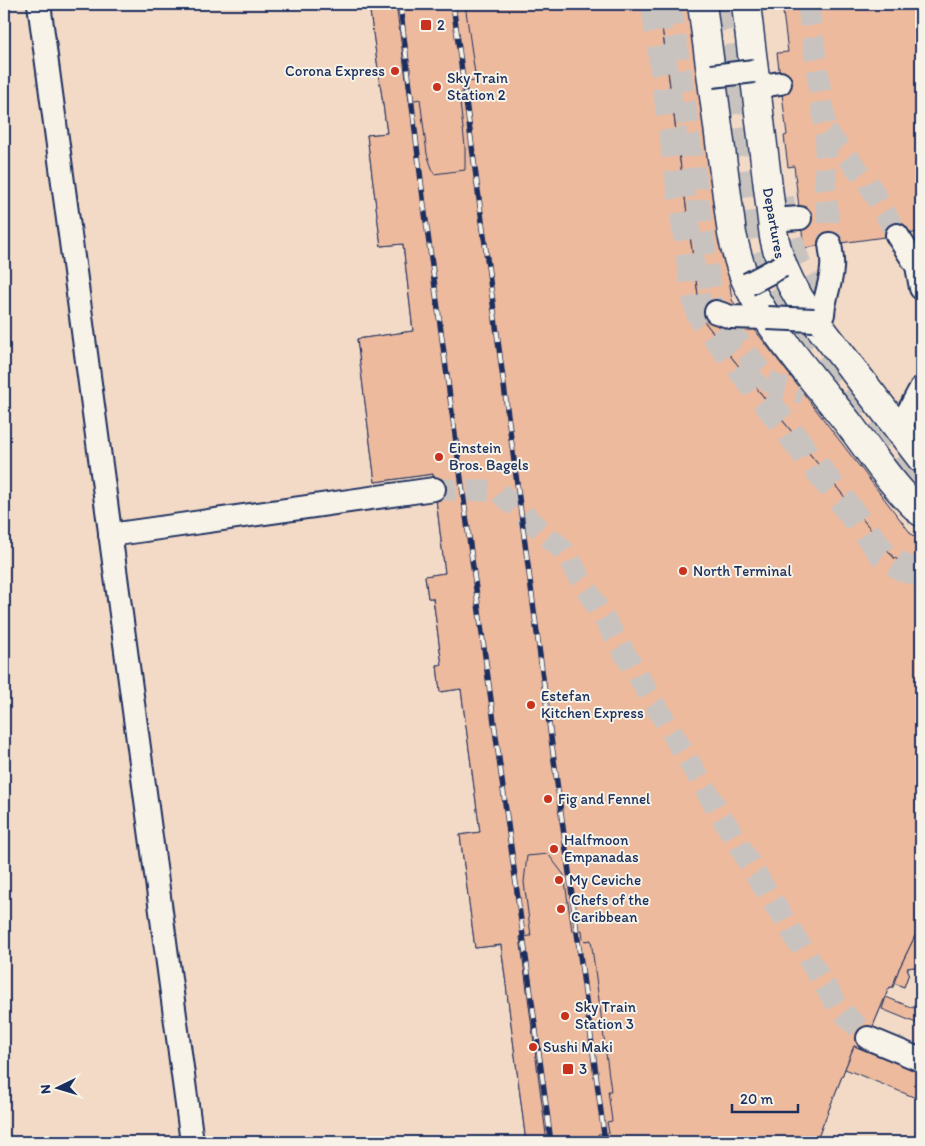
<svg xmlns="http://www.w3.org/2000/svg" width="925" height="1146" font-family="Itim,sans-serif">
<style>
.built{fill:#f3dac7}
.building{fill:#edba9e;stroke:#1b2f5e}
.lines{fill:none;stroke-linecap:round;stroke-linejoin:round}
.minor-tunnel{stroke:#c9c3c0;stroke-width:22;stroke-dasharray:22 11;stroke-linecap:butt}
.major-tunnel{stroke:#c9c3c0;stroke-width:28;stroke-dasharray:28 14;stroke-linecap:butt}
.minor-casing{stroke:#1b2f5e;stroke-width:26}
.major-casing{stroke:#1b2f5e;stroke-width:31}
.minor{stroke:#f7f3e8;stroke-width:22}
.major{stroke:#f7f3e8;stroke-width:28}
.rail-casing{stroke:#1b2f5e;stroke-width:5.5}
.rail{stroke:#f7f3e8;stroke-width:4;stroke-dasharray:11;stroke-linecap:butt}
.minor-bridge-casing{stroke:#1b2f5e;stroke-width:26;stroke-linecap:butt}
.minor-bridge{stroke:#f7f3e8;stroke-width:22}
.poi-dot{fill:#c8321e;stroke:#f7f3e8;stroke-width:2}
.labels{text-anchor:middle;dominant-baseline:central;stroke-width:4;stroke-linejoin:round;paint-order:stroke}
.poi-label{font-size:15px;fill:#1b2f5e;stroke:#f7f3e8;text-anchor:start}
.street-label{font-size:15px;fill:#1b2f5e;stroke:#f7f3e8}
</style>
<rect width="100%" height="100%" fill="#f5e8d9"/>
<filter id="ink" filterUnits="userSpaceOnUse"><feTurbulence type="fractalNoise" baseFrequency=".02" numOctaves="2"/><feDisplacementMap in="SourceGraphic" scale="10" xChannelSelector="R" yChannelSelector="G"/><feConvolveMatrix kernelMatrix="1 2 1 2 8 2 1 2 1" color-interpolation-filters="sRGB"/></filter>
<g filter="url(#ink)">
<rect class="built" x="4" y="4" width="917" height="1138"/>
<g class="building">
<path d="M369,4H659L701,317L733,359L894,558L921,568V924L899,969L893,987H890L888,990L863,1050L854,1046L816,1142H526L501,945L475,948L460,835L480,832L461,689L440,692L437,665H442L433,598H428L425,576L445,573L433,474L375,482L357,339L413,331L403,244L381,246L367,135L387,133Z"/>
<path d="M369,4H659L701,317L733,359L894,558L921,568V924L899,969L893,987H890L888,990L863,1050L854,1046L816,1142H526L501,945L475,948L460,835L480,832L461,689L440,692L437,665H442L433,598H428L425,576L445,573L433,474L375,482L357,339L413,331L403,244L381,246L367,135L387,133Z"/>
<path d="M396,4H465L476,81L466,82L467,93L459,94L465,146V170L434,174L427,154L420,99L409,101Z"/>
<path d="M659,4H692L732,300L912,535L921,538V568L894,558L733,359L701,317Z"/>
<path d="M782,4H921V232L804,248L794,166L788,167L784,136L787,135L777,53L788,52Z"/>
<path d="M548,854L564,875L572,931L582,930L583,939L585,941L591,940L611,1091H608L612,1121L607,1122L609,1133L598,1134L599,1142H559L558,1140L547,1142L520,937L531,936L524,882L527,856Z"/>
<path d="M921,924V966L907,968L909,973L904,987L894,983L899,969Z"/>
<path d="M921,924V966L907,968L909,973L904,987L894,983L899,969Z"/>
<path d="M921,987V1025L882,1009L886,997L913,1008Z"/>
<path d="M854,1046L921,1073V1100L845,1069Z"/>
</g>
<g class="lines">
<g class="minor-tunnel">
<path d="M671,4L713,307L767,380L776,386L803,393"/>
<path d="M808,4L826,132L825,186L830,244"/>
<path d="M826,132L868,182L897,235"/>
<path d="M434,489L498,491L564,551L754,871L839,1008L868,1038"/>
</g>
<g class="major-tunnel">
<path d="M655,4L695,294L700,313L704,320L883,554L903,568L921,573"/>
<path d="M716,4L749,245C757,274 770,297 787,321L921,490"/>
<path d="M780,198C786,237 799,277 820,310"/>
</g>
<g class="minor-casing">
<g id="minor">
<path d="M39,4L192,1142"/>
<path d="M756,87L780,83"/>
<path d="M772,220L800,218"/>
<path d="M897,235L917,266L921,288"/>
<path d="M716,312L731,317L767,318"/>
<path d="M823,314C824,298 831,284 832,268C833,260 831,252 830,244"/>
<path d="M904,420L921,388"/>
<path d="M110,535L434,489"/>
<path d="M868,1038L921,1060"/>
</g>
</g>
<g class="major-casing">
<g id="major">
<path d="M702,4L732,234C736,252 740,269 748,285C772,333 815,381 849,424C871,453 893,487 921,512"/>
<path d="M746,4L774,237C780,266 792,289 809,313L921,458"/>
</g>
</g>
<use href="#minor" class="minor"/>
<use href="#major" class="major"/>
<g class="rail-casing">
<g id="rail">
<path d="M400,4L424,206L551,1142"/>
<path d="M453,4L605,1142"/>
</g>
</g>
<use href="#rail" class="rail"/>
<g class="minor-bridge-casing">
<g id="minor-bridge">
<path d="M712,76L754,71"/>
<path d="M748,284L782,266"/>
<path d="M767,318L814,320"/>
</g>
</g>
<use href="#minor-bridge" class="minor-bridge"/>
</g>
</g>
<g class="poi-dot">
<rect x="420" y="19" width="12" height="12" rx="2.5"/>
<circle cx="395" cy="71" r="5"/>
<circle cx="437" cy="87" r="5"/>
<circle cx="439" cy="457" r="5"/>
<circle cx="683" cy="571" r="5"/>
<circle cx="531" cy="705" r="5"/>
<circle cx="548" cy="799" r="5"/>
<circle cx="554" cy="849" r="5"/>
<circle cx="559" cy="880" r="5"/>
<circle cx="561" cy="909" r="5"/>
<circle cx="565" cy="1016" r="5"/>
<circle cx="533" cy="1047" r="5"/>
<rect x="562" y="1063" width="12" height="12" rx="2.5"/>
</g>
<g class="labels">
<g class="poi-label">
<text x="437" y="25">2</text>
<text x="385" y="71" text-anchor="end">Corona Express</text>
<text x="447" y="78">Sky Train<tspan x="447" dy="17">Station 2</tspan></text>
<text x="449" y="448">Einstein<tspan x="449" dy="17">Bros. Bagels</tspan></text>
<text x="693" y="571">North Terminal</text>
<text x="541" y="696">Estefan<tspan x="541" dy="17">Kitchen Express</tspan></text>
<text x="558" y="799">Fig and Fennel</text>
<text x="564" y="840">Halfmoon<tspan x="564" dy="17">Empanadas</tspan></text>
<text x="569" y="880">My Ceviche</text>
<text x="571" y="900">Chefs of the<tspan x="571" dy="17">Caribbean</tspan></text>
<text x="575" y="1007">Sky Train<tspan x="575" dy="17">Station 3</tspan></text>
<text x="543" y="1047">Sushi Maki</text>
<text x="579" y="1069">3</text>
</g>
<g class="street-label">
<text transform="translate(774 223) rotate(80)">Departures</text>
</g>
</g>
<rect width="925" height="1146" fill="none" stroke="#f7f3e8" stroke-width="20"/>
<rect x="10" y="10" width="905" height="1126" fill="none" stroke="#1b2f5e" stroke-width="2" filter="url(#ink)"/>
<g transform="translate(58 1088) rotate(265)" stroke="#f7f3e8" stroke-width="4" paint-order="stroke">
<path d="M0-4L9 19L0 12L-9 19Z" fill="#1b2f5e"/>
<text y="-8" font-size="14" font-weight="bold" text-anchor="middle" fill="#1b2f5e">N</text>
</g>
<path d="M732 1104v8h66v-8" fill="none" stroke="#1b2f5e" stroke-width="2.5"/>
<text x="740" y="1104" font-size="15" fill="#1b2f5e" stroke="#f7f3e8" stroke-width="4" paint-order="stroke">20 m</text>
</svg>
